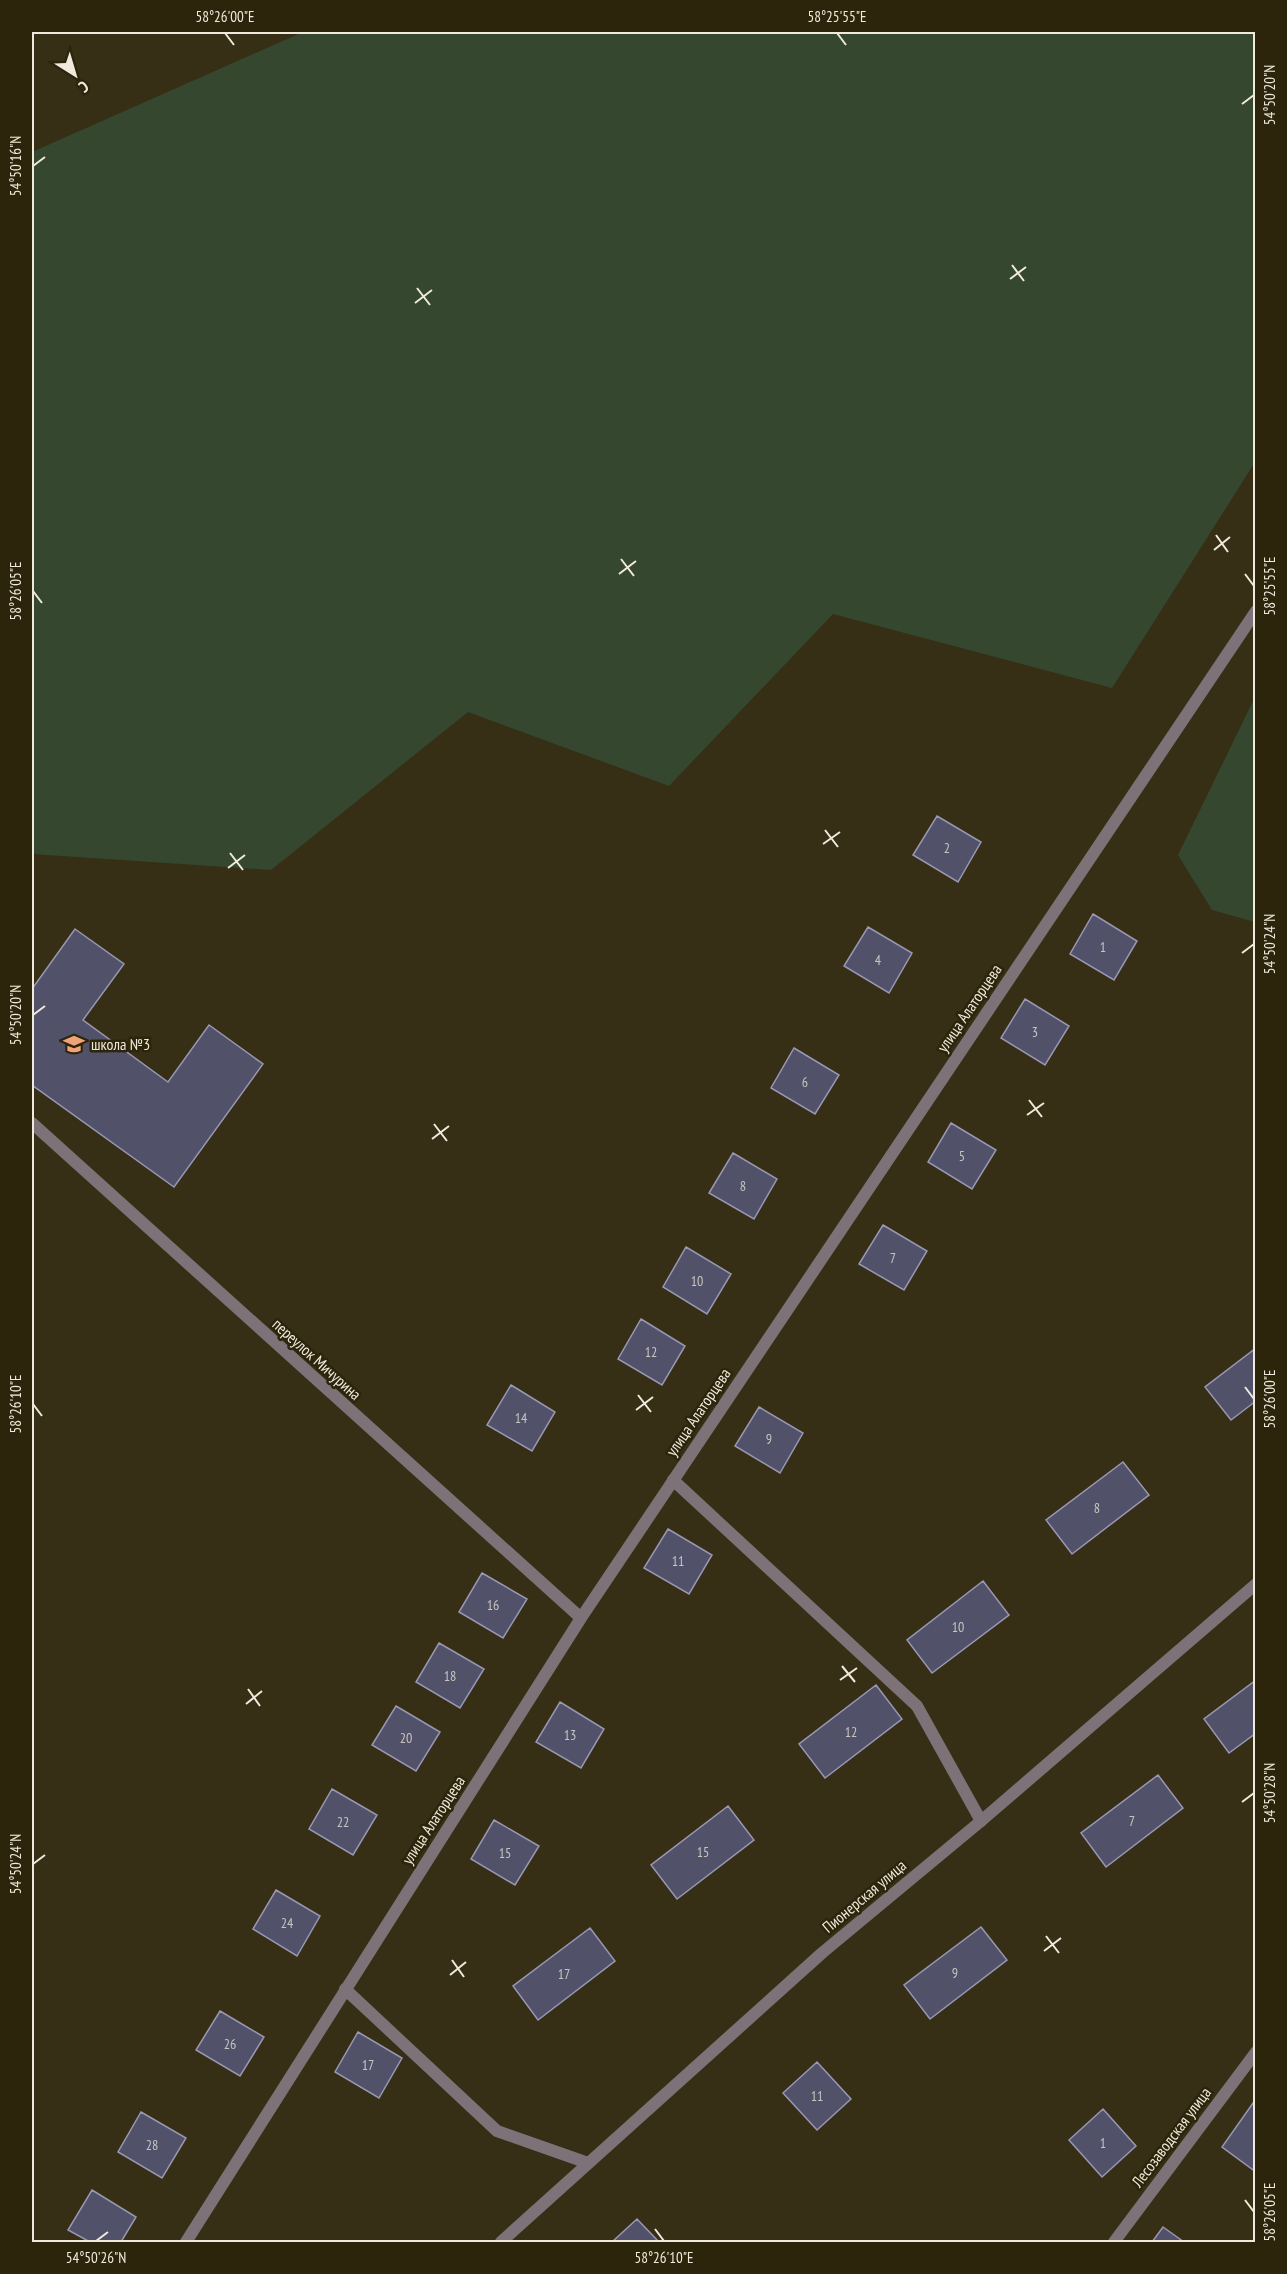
<svg xmlns="http://www.w3.org/2000/svg" width="1287" height="2274" font-family="'PT Sans Narrow',sans-serif">
	<style>
		.green { fill: #35482f }
		.building { fill: #52516a; stroke: #9998b4; stroke-width: 1.5 }
		.lines { fill: none; stroke-linecap: round; stroke-linejoin: round }
		.service { stroke: #7e7279; stroke-width: 12 }
		.minor { stroke: #7e7279; stroke-width: 12 }
		.ticks { fill: none; stroke: #efeadb; stroke-width: 2 }
		.labels { text-anchor: middle; dominant-baseline: central; stroke-width: 5; stroke-linejoin: round; paint-order: stroke }
		.number-label { font-size: 14px; fill: #c8c4bf }
		.street-label { font-size: 16px; fill: #efeadb; stroke: #2c240b }
		.poi-label { font-size: 16px; fill: #efeadb; stroke: #2c240b; text-anchor: start }
		.neatline { fill: none; stroke: #efeadb; stroke-width: 2 }
		.ticks-label { font-size: 15px; text-anchor: middle; fill: #efeadb }
	</style>
	<rect width="100%" height="100%" fill="#362e15"/>
	<path class="green" d="M303,32H1255V462L1112,688L833,614L669,786L468,712L271,870L32,854V152Z
		M1255,697V922L1212,910L1178,855Z"/>
	<path class="building" d="M937,816L981,842L958,882L913,855Z
		M1093,914L1137,941L1114,980L1070,954Z
		M868,927L912,953L889,993L844,966Z
		M75,929L124,964L83,1020L168,1082L209,1025L263,1064L174,1187L32,1085V989Z
		M1025,999L1069,1026L1045,1065L1001,1038Z
		M794,1048L839,1075L815,1114L771,1088Z
		M951,1123L996,1150L972,1189L928,1162Z
		M733,1153L777,1179L754,1219L709,1193Z
		M883,1225L927,1251L904,1290L859,1264Z
		M686,1247L731,1274L707,1314L663,1287Z
		M641,1319L685,1346L662,1385L618,1359Z
		M1256,1348V1401L1231,1420L1205,1387Z
		M511,1385L555,1412L532,1451L487,1425Z
		M759,1407L803,1433L780,1473L735,1446Z
		M1123,1462L1149,1495L1072,1554L1046,1520Z
		M668,1529L712,1555L689,1594L644,1568Z
		M482,1573L527,1599L503,1638L459,1612Z
		M983,1581L1009,1615L932,1673L907,1640Z
		M439,1643L484,1669L460,1708L416,1682Z
		M1256,1680V1733L1229,1753L1204,1719Z
		M876,1685L902,1719L825,1778L799,1744Z
		M560,1702L604,1729L581,1768L536,1742Z
		M396,1706L440,1732L416,1771L372,1745Z
		M1158,1775L1183,1808L1106,1867L1081,1833Z
		M332,1789L377,1815L353,1855L309,1829Z
		M728,1806L754,1840L677,1899L651,1865Z
		M494,1820L539,1846L515,1885L471,1859Z
		M276,1890L320,1916L297,1956L253,1929Z
		M981,1927L1007,1960L930,2019L904,1985Z
		M590,1928L615,1961L538,2020L513,1986Z
		M220,2011L264,2037L240,2076L196,2050Z
		M358,2032L402,2058L379,2098L335,2072Z
		M817,2062L851,2099L817,2130L783,2093Z
		M1253,2103L1256,2105V2172L1222,2147Z
		M1103,2109L1136,2146L1102,2177L1069,2140Z
		M141,2112L186,2138L162,2178L118,2152Z
		M92,2190L136,2217L121,2242H90L68,2230Z
		M637,2219L659,2242H612Z
		M1163,2227L1184,2242H1152Z"/>
	<g class="lines">
		<path class="service" d="M673,1480L917,1706L981,1821
			M345,1989L497,2131L588,2163"/>
		<path class="minor" d="M32,1123L581,1618
			M186,2242L581,1618L1256,611
			M501,2242L822,1953L981,1821L1256,1584
			M1114,2242L1256,2052"/>
	</g>
	<path class="ticks" d="M225,33L234,45M837,33L846,45M1242,104L1254,95M33,166L45,157M1012,265L1024,281M1010,279L1026,267M417,288L430,305M415,303L432,290M1216,535L1228,552M1214,550L1230,537M621,559L634,576M619,574L636,561M1245,574L1254,586M33,591L42,603M825,830L838,847M823,844L840,832M230,853L243,870M228,868L245,855M1242,953L1254,944M33,1015L45,1006M1029,1100L1042,1117M1027,1115L1044,1103M434,1124L447,1141M432,1139L449,1126M1245,1387L1254,1399M638,1395L651,1412M33,1404L42,1416M636,1410L653,1397M842,1666L855,1682M840,1680L857,1668M248,1689L260,1706M246,1704L262,1691M1242,1802L1254,1793M33,1864L45,1855M1046,1936L1059,1953M1044,1951L1061,1938M452,1960L464,1977M450,1975L466,1962M1245,2200L1254,2212M655,2229L664,2241M96,2241L108,2232"/>
	<defs>
		<symbol id="school-bare" viewBox="-9 -9 18 18"><path d="M0-5L7-2L0 1L-7-2ZM-4 1L0 2.5L4 1V4Q0 6-4 4Z" fill="#efa378" stroke="#2c240b" stroke-width="2.5" paint-order="stroke"/></symbol>
	</defs>
	<g fill-rule="evenodd">
		<use href="#school-bare" x="59" y="1029" width="30" height="30"/>
	</g>
	<g class="labels">
		<g class="number-label">
			<text x="947" y="848">2</text>
			<text x="1103" y="947">1</text>
			<text x="878" y="960">4</text>
			<text x="1035" y="1032">3</text>
			<text x="805" y="1082">6</text>
			<text x="962" y="1156">5</text>
			<text x="743" y="1186">8</text>
			<text x="893" y="1258">7</text>
			<text x="697" y="1281">10</text>
			<text x="651" y="1352">12</text>
			<text x="521" y="1418">14</text>
			<text x="769" y="1439">9</text>
			<text x="1097" y="1508">8</text>
			<text x="678" y="1561">11</text>
			<text x="493" y="1605">16</text>
			<text x="958" y="1627">10</text>
			<text x="450" y="1676">18</text>
			<text x="851" y="1732">12</text>
			<text x="570" y="1735">13</text>
			<text x="406" y="1738">20</text>
			<text x="1132" y="1821">7</text>
			<text x="343" y="1822">22</text>
			<text x="703" y="1852">15</text>
			<text x="505" y="1853">15</text>
			<text x="287" y="1923">24</text>
			<text x="955" y="1973">9</text>
			<text x="564" y="1974">17</text>
			<text x="230" y="2044">26</text>
			<text x="368" y="2065">17</text>
			<text x="817" y="2096">11</text>
			<text x="1103" y="2143">1</text>
			<text x="152" y="2145">28</text>
		</g>
		<g class="street-label">
			<text transform="translate(969 1008) rotate(-56)">улица Алаторцева</text>
			<text transform="translate(317 1359) rotate(42)">переулок Мичурина</text>
			<text transform="translate(698 1412) rotate(-56)">улица Алаторцева</text>
			<text transform="translate(433 1820) rotate(-57)">улица Алаторцева</text>
			<text transform="translate(864 1896) rotate(-40)">Пионерская улица</text>
			<text transform="translate(1171 2137) rotate(-53)">Лесозаводская улица</text>
		</g>
		<g class="poi-label">
			<text x="91" y="1044">школа №3</text>
		</g>
	</g>
	<rect width="1287" height="2274" fill="none" stroke="#2c240b" stroke-width="66"/>
	<g transform="translate(75 75) rotate(143)" stroke="#2c240b" stroke-width="4.5" paint-order="stroke">
	<path d="M0-4.5L10 22L0 15L-10 22Z" fill="#efeadb"/>
	<text y="-9" font-size="16" font-weight="bold" text-anchor="middle" fill="#efeadb">С</text>
	</g>
	<rect x="33" y="33" width="1221" height="2208" class="neatline"/>
	<g class="ticks-label">
		<text x="225" y="22">58°26'00"E</text>
		<text x="837" y="22">58°25'55"E</text>
		<text transform="translate(1270 95) rotate(-90)" y="5">54°50'20"N</text>
		<text transform="translate(16 166) rotate(-90)" y="5">54°50'16"N</text>
		<text transform="translate(1270 586) rotate(-90)" y="5">58°25'55"E</text>
		<text transform="translate(16 591) rotate(-90)" y="5">58°26'05"E</text>
		<text transform="translate(1270 944) rotate(-90)" y="5">54°50'24"N</text>
		<text transform="translate(16 1015) rotate(-90)" y="5">54°50'20"N</text>
		<text transform="translate(1270 1399) rotate(-90)" y="5">58°26'00"E</text>
		<text transform="translate(16 1404) rotate(-90)" y="5">58°26'10"E</text>
		<text transform="translate(1270 1793) rotate(-90)" y="5">54°50'28"N</text>
		<text transform="translate(16 1864) rotate(-90)" y="5">54°50'24"N</text>
		<text transform="translate(1270 2212) rotate(-90)" y="5">58°26'05"E</text>
		<text x="96" y="2263">54°50'26"N</text>
		<text x="664" y="2263">58°26'10"E</text>
	</g>
</svg>
